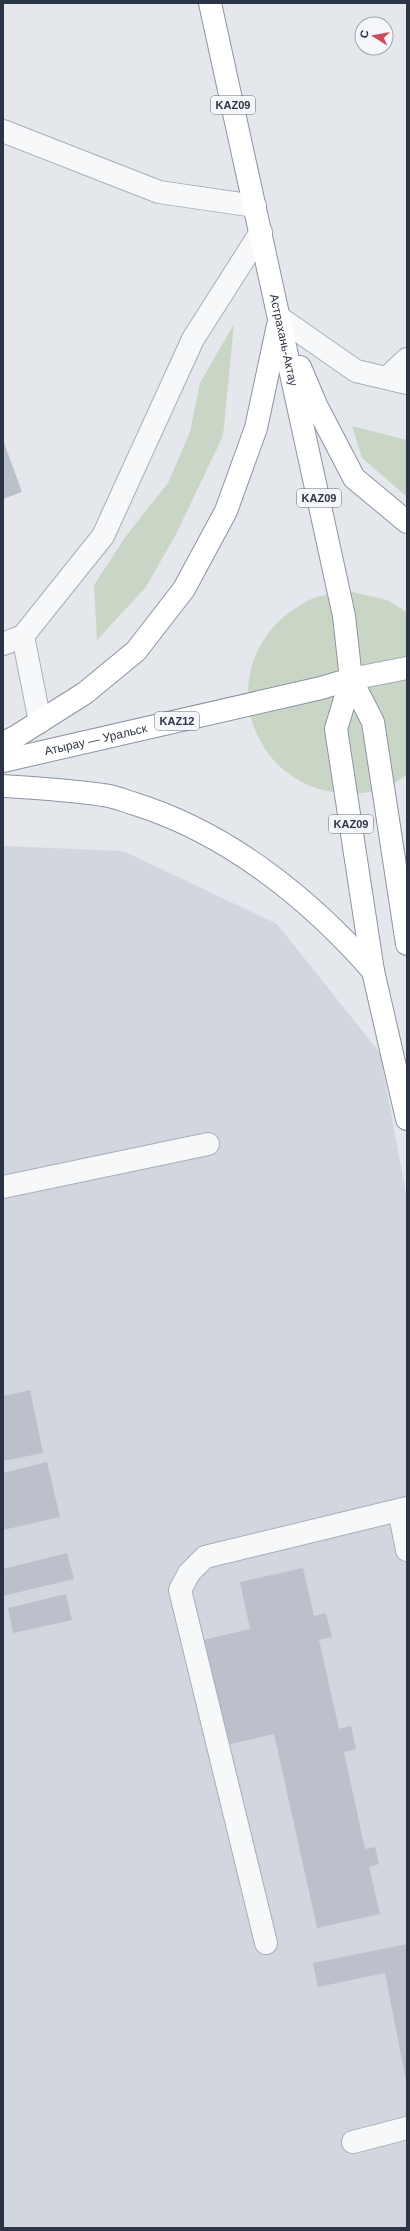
<svg xmlns="http://www.w3.org/2000/svg" width="410" height="2231" font-family="Arial,sans-serif">
	<style>
		.built { fill: #d2d6de }
		.green { fill: #c9d6c5 }
		.building { fill: #bbc0ca }
		.lines { fill: none; stroke-linecap: round; stroke-linejoin: round }
		.minor-casing { stroke: #a9aeb7; stroke-width: 24 }
		.major-casing { stroke: #a3abb8; stroke-width: 24 }
		.highway-casing { stroke: #8b94a3; stroke-width: 24 }
		.minor { stroke: #f7f8fa; stroke-width: 22 }
		.major { stroke: #fff; stroke-width: 22 }
		.highway { stroke: #fff; stroke-width: 22 }
		.labels { text-anchor: middle; dominant-baseline: central; stroke-width: 4; stroke-linejoin: round; paint-order: stroke }
		.shield { fill: #f4f6f9; stroke: #676e7b; stroke-width: 1 }
		.shield-label { font-size: 11px; font-weight: bold; fill: #2b3445 }
		.street-label { font-size: 12px; fill: #2b3445; stroke: #f4f6f9 }
	</style>
	<rect width="100%" height="100%" fill="#e4e7ec"/>
	<path class="built" d="M3,846L123,851L277,924L380,1053L407,1199V2228H3Z"/>
	<path class="green" d="M234,324L223,436L176,534L146,587L97,640L94,585L126,536L168,483L190,432L200,383Z
		M352,426L407,440V497L362,458Z
		M353,592L387,600L407,612V775C401,778 395,784 389,786C375,793 358,794 342,793C256,787 217,685 277,623C288,612 305,600 320,596C331,594 342,593 353,592Z"/>
	<path class="building" d="M3,440L22,492L3,499Z
		M30,1390L43,1453L3,1461V1396Z
		M47,1462L60,1517L3,1530V1473Z
		M67,1553L74,1579L3,1596V1569Z
		M303,1568L314,1616L326,1613L332,1637L319,1640L339,1729L351,1726L356,1749L344,1752L365,1849L375,1847L379,1864L369,1867L380,1914L317,1928L274,1734L226,1745L203,1640L250,1629L240,1582Z
		M66,1594L72,1620L13,1633L8,1608Z
		M407,1944V2080L406,2081L385,1973L318,1987L313,1963Z"/>
	<g class="lines">
		<defs>
			<path id="minor" d="M3,131L159,192L255,206
				M280,318L356,371L407,383
				M387,378L407,359
				M23,636L40,722
				M3,644L23,636L103,536L193,339L261,232
				M3,1187L208,1144
				M399,1510L407,1550
				M266,1943L180,1590L189,1573L205,1557L407,1508
				M353,2142L407,2128"/>
			<path id="major" d="M351,679L407,668"/>
			<g id="highway">
				<path id="s1" d="M210,3L344,616L351,679L373,722L407,944"/>
				<path d="M300,367L316,405L354,478L407,522"/>
				<path d="M351,679L336,729L373,971L407,1119"/>
				<path d="M3,743L17,736L85,693L136,651L184,589L226,511L256,428L278,325"/>
				<path id="s2" d="M3,761L321,688L351,679"/>
				<path d="M3,786C36,788 70,790 103,795C114,796 125,801 135,804C228,833 310,899 373,971"/>
			</g>
		</defs>
		<use href="#minor" class="minor-casing"/>
		<use href="#major" class="major-casing"/>
		<use href="#highway" class="highway-casing"/>
		<use href="#minor" class="minor"/>
		<use href="#major" class="major"/>
		<use href="#highway" class="highway"/>
	</g>
	<g class="labels">
		<g class="shield">
			<rect x="211" y="96" width="44" height="18" rx="3"/>
			<rect x="297" y="489" width="44" height="18" rx="3"/>
			<rect x="155" y="712" width="44" height="18" rx="3"/>
			<rect x="329" y="815" width="44" height="18" rx="3"/>
		</g>
		<g class="shield-label">
			<text x="233" y="105">KAZ09</text>
			<text x="319" y="498">KAZ09</text>
			<text x="177" y="721">KAZ12</text>
			<text x="351" y="824">KAZ09</text>
		</g>
		<g class="street-label">
			<text stroke="none"><textPath href="#s1" startOffset="345">Астрахань-Актау</textPath></text>
			<text stroke="none"><textPath href="#s2" startOffset="95">Атырау — Уральск</textPath></text>
		</g>
	</g>
	<rect width="410" height="2231" fill="none" stroke="#2b3445" stroke-width="8"/>
	<g transform="translate(374 36) rotate(281)"><circle r="19" fill="#f4f6f9" stroke="#a4a8b1"/>
	<path d="M0-3L7 15L0 10L-7 15Z" fill="#d1495b"/>
	<text y="-6" font-size="11" font-weight="bold" text-anchor="middle" fill="#2b3445">С</text>
	</g>
</svg>
